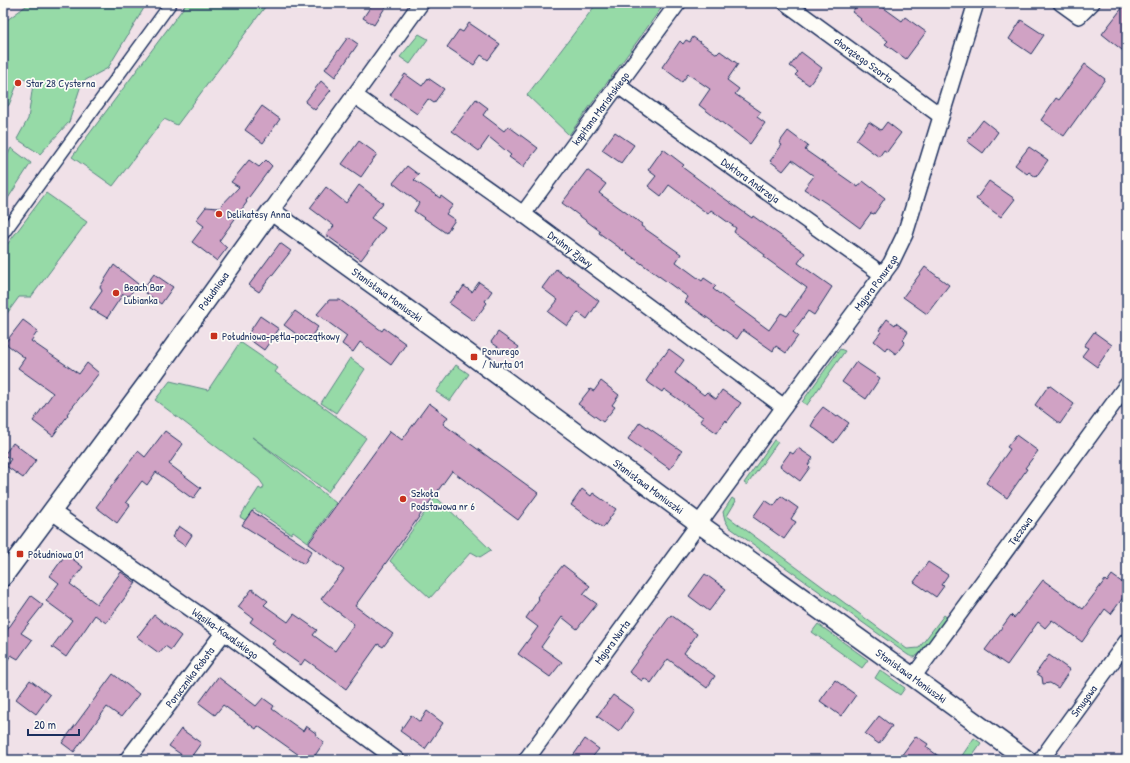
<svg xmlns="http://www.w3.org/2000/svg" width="1130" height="763" font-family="'Patrick Hand',sans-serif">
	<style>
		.green { fill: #96daa7; stroke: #588482 }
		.building { fill: #d0a2c4; stroke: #1b2f5e }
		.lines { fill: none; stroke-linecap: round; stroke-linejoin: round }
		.pedestrian-casing { stroke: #1b2f5e; stroke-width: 14 }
		.minor-casing { stroke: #1b2f5e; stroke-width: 18 }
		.tertiary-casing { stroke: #1b2f5e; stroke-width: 21 }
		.pedestrian { stroke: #fdfcf7; stroke-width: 11 }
		.minor { stroke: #fdfcf7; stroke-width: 15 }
		.tertiary { stroke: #fdfcf7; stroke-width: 18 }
		.poi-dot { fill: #c8321e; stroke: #fdfcf7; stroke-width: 1.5 }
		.labels { text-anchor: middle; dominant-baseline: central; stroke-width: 3.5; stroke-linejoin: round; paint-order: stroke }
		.street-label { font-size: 11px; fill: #1b2f5e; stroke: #fdfcf7 }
		.poi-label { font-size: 11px; fill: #1b2f5e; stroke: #fdfcf7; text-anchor: start }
	</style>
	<rect width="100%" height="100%" fill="#f0e1e8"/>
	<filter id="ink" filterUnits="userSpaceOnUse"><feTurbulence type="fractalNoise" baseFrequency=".025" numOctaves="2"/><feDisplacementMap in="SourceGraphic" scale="8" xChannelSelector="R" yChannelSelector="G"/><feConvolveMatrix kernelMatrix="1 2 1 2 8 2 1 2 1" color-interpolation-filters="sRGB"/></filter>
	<g filter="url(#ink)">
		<path class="green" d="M30,3H147L108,68L82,82L69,122L40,154L17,139L28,119L33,84L20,77L9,105L3,109V23Z
			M187,3H268L177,125L164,119L113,186L72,157Z
			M597,3H665L569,135L527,95Z
			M419,34L428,39L410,64L400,57Z
			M11,148L31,163L3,206V164Z
			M46,193L87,222L31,297H19L3,319V250Z
			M240,342L278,368L275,372L366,438L328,492L252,437L336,503L308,542L293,531L291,534L254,509L245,520L240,517L259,488L262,490L264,486L259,479L155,400L170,381L208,390Z
			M840,349L845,351L807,405L802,402Z
			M350,358L365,369L336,413L321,403Z
			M456,365L469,374L450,401L436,392Z
			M774,440L778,442L747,485L744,483Z
			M436,497L491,550L480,557L471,552L430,598L390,561Z
			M732,498L736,501L727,516L907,649L919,648L944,615L948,618C942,625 921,656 914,657C911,657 910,656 908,655L729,527L725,520L723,512Z
			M818,624L868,660L862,668L812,632Z
			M880,670L905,688L900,695L875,678Z
			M974,738L981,743L969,760H959Z"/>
		<path class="building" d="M373,3H388L374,25L363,18Z
			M859,3H877L902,21L905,17L926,32L906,59L885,44L888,41L860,20L861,19L852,12Z
			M1126,3H1127V54L1102,34Z
			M1021,20L1044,35L1031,54L1009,39Z
			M469,23L500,44L488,60L481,55L474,65L447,47L459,30L463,32Z
			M348,37L358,44L335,77L325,69Z
			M693,37L717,54L720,51L738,64L727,80L739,89L735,94L761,112L757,117L765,123L750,144L699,105L710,89L688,74L682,82L662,67L680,41L683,44L686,40L690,42Z
			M801,52L822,68L809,85L795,75L798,72L790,66Z
			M1085,64L1105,79L1064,136L1041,120L1056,98L1059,100Z
			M405,74L422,86L428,78L444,89L434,103L428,99L417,114L390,95Z
			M321,81L331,90L315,110L305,102Z
			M476,99L488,108L483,115L504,131L508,126L538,148L523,167L509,157L511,155L489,137L479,151L452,131Z
			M262,106L280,119L263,143L245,130Z
			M983,120L998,132L983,153L967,141Z
			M869,122L881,130L887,122L901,133L887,152L884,150L879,157L856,140Z
			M788,131L808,146L805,150L858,187L863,181L885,198L874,214L871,213L860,228L826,203L804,189L814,176L792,160L783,171L770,161L782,145L779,143Z
			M615,132L634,145L621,163L602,150Z
			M359,141L377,154L361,177L342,164Z
			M1029,147L1048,160L1036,177L1029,172L1027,174L1015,165Z
			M663,149L684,165L682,167L721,196L752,218L753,216L805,253L798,263L832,287L814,315L808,311L793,332L798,336L786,353L776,346L773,351L743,330L737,339L685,302L688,297L599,233L600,231L562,203L587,170L606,184L599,193L642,224L641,226L681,254L676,262L702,281L704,278L716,286L713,289L769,330L781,313L787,316L807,288L764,257L765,255L734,232L736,228L711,210L708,214L669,185L661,196L648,186L656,176L648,170Z
			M249,160L259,167L266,160L272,166L246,201L247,202L219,241L227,248L217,261L192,242L204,226L196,220L206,207L219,208L239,187L231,182Z
			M407,166L419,175L414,180L440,198L441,196L453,205L446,214L455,220L446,233L414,211L419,203L393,183Z
			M989,181L1015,199L1001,217L976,199Z
			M359,185L383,203L371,218L385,228L361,260L326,235L334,226L310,208L326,187L346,203Z
			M280,243L291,251L259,292L249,285Z
			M114,265L138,284L129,296L123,294L107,318L90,308L102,291L100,287Z
			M925,267L949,285L927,314L903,297Z
			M556,269L566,277L567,275L579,283L578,285L599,301L587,319L578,312L567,326L548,312L558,300L542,288Z
			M154,274L173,287L161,304L142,290Z
			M479,282L492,291L485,301L487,303L474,321L449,303L458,292L459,293L464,286L472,292Z
			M329,300H340L382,331L384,328L406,344L391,365L360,342L353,352L342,344L347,336L317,314Z
			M295,311L318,327L307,342L284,325Z
			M260,316L279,329L264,350L246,337Z
			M887,319L895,325L896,323L908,332L903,340L905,342L896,354L887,347L885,350L874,341L881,332L879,330Z
			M23,320L38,331L31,341L66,365L79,374L87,363L99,373L67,414L68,415L53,436L33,421L53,393L18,368L25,358L5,343Z
			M498,332L519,347L512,357L491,342Z
			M1094,332L1112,345L1097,367L1082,356L1088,348L1084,346Z
			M669,349L684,360L675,373L704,395L707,392L716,399L722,390L741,403L727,422L726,420L717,433L700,421L703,417L664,389L662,392L646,381L652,372L651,371L663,355L664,356Z
			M856,362L880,378L866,399L842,382Z
			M601,381L619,395L612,405L615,407L603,422L578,404L590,389L594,391Z
			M1049,385L1074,404L1060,424L1035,405Z
			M429,403L448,417L443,424L538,493L518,520L452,471L355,606L393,634L383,647L378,644L346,689L305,659L301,665L272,644L275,640L250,622L253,618L238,607L252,589L268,601L264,605L288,622L294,614L317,630L313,635L335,651L354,624L321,599L344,570L308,544L390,431L402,440Z
			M823,407L837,417L838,415L849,423L834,443L811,426L815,419L814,418Z
			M640,422L682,451L670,469L628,439Z
			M165,431L183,444L169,464L201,488L193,499L156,472L147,485L142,481L126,502L130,505L117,523L96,507L138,451L145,457Z
			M1016,435L1038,451L1025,468L1027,469L1007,498L986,483L1010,449L1007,447Z
			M13,443L36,460L23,478L6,466L11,459L4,455Z
			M798,448L813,458L808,465L810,467L800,481L780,466L790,452L793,454Z
			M582,489L591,496L593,493L616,509L603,528L571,505Z
			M781,496L798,508L791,519L796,522L784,539L753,517L765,500L774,506Z
			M252,511L312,551L304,564L242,525Z
			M179,526L192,535L185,546L172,537Z
			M66,554L83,567L70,584L97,604L121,572L136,583L106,623L95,615L66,657L52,647L72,620L46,601L59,583L50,576Z
			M928,562L948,575L941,585L944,586L936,597L914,582Z
			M563,565L590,586L583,594L597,604L577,629L562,617L541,647L562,662L550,677L518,654L538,627L526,618L539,599L537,597Z
			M705,574L726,589L709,611L689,596Z
			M1112,575L1127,586V592L1111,614L1105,609L1082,642L1052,620L1045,628L1038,622L1007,665L985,650L1011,615L1014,618L1043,580L1083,609L1105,580L1107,582Z
			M31,596L43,605L21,633L32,640L18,659L11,655L3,667V636Z
			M154,615L181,636L171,650L165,646L159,653L137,637Z
			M671,615L697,634L684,653L715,676L707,688L668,659L651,683L644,678L642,681L629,672Z
			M1049,655L1070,670L1058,688L1050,683L1043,684L1042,677L1036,673Z
			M113,674L139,694L121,717L107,707L74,752L62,743Z
			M218,677L256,706L263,698L274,706L272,709L303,731L306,726L317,734L316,736L324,742L312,760H306L258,726L256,729L223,705L215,715L199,703Z
			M30,680L50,695L36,714L16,699Z
			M835,680L856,695L841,716L820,701Z
			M613,695L634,710L619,732L597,716Z
			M427,711L443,723L425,749L400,731L411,715L420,722Z
			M879,716L892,726L879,744L865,734Z
			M181,729L201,743L189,760L169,746Z
			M916,736L928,744L926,747L944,760H898Z
			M585,739L599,749L590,760H570Z"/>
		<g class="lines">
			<defs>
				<path id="pedestrian" d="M3,234L171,3"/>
				<g id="minor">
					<path id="s1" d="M786,3L941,116"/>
					<path d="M1061,3L1079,16L1092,3"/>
					<path id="s2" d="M617,85L883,275"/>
					<path id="s3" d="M354,95L523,214L784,407"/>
					<path d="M271,211L421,3"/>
					<path id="s4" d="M523,214L678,3"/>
					<path id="s5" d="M51,511L224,632L397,760"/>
					<path id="s6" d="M913,677L1127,385"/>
					<path id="s7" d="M127,760L224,632"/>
					<path id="s8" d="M526,760L784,407L891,263L905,234L976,3"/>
					<path id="s9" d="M1041,760L1127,641"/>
				</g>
				<g id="tertiary">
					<path id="s10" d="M3,577L147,383L271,211L461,348L698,523L913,677L1027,760"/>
				</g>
			</defs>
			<use href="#pedestrian" class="pedestrian-casing"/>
			<use href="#minor" class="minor-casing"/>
			<use href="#tertiary" class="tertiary-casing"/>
			<use href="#pedestrian" class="pedestrian"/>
			<use href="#minor" class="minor"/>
			<use href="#tertiary" class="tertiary"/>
		</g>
	</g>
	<g class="poi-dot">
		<circle cx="18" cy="83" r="4"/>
		<circle cx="219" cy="214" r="4"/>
		<circle cx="116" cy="293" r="4"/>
		<rect x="210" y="332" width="8" height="8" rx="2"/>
		<rect x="470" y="353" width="8" height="8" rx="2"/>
		<circle cx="403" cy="499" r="4"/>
		<rect x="16" y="550" width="8" height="8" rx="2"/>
	</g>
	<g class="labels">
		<g class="street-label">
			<text stroke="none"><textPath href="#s1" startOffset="96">chorążego Szorta</textPath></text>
			<text stroke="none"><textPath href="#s4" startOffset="131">kapitana Mariańskiego</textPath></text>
			<text stroke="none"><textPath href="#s2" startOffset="164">Doktora Andrzeja</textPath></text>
			<text stroke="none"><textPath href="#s3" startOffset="266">Druhny Zjawy</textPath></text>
			<text stroke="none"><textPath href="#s8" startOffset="592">Majora Ponurego</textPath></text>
			<text stroke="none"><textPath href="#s10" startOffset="355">Południowa</textPath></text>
			<text stroke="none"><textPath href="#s10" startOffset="597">Stanisława Moniuszki</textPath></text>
			<text stroke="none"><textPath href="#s10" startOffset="921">Stanisława Moniuszki</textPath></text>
			<text stroke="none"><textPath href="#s6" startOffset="181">Tęczowa</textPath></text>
			<text stroke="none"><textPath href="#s5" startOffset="213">Wąsika-Kowalskiego</textPath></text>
			<text stroke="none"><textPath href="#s8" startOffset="146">Majora Nurta</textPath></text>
			<text stroke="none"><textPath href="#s10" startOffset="1245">Stanisława Moniuszki</textPath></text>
			<text stroke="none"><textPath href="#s7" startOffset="104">Porucznika Robota</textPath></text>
			<text stroke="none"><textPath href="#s9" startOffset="73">Smugowa</textPath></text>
		</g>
		<g class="poi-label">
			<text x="26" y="83">Star 28 Cysterna</text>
			<text x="227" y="214">Delikatesy Anna</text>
			<text x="124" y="287">Beach Bar<tspan x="124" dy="13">Lubianka</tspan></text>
			<text x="222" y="336">Południowa-pętla-początkowy</text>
			<text x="482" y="351">Ponurego<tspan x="482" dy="13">/ Nurta 01</tspan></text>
			<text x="411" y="493">Szkoła<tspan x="411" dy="13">Podstawowa nr 6</tspan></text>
			<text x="28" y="554">Południowa 01</text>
		</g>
	</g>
	<rect width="1130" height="763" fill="none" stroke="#fdfcf7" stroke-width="16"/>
	<rect x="8" y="8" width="1114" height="747" fill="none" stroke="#1b2f5e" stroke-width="1.5" filter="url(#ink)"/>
	<path d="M28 729v6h51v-6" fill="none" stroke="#1b2f5e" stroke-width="2"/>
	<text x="34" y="729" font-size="12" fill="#1b2f5e" stroke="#fdfcf7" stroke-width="3" paint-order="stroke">20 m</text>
</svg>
